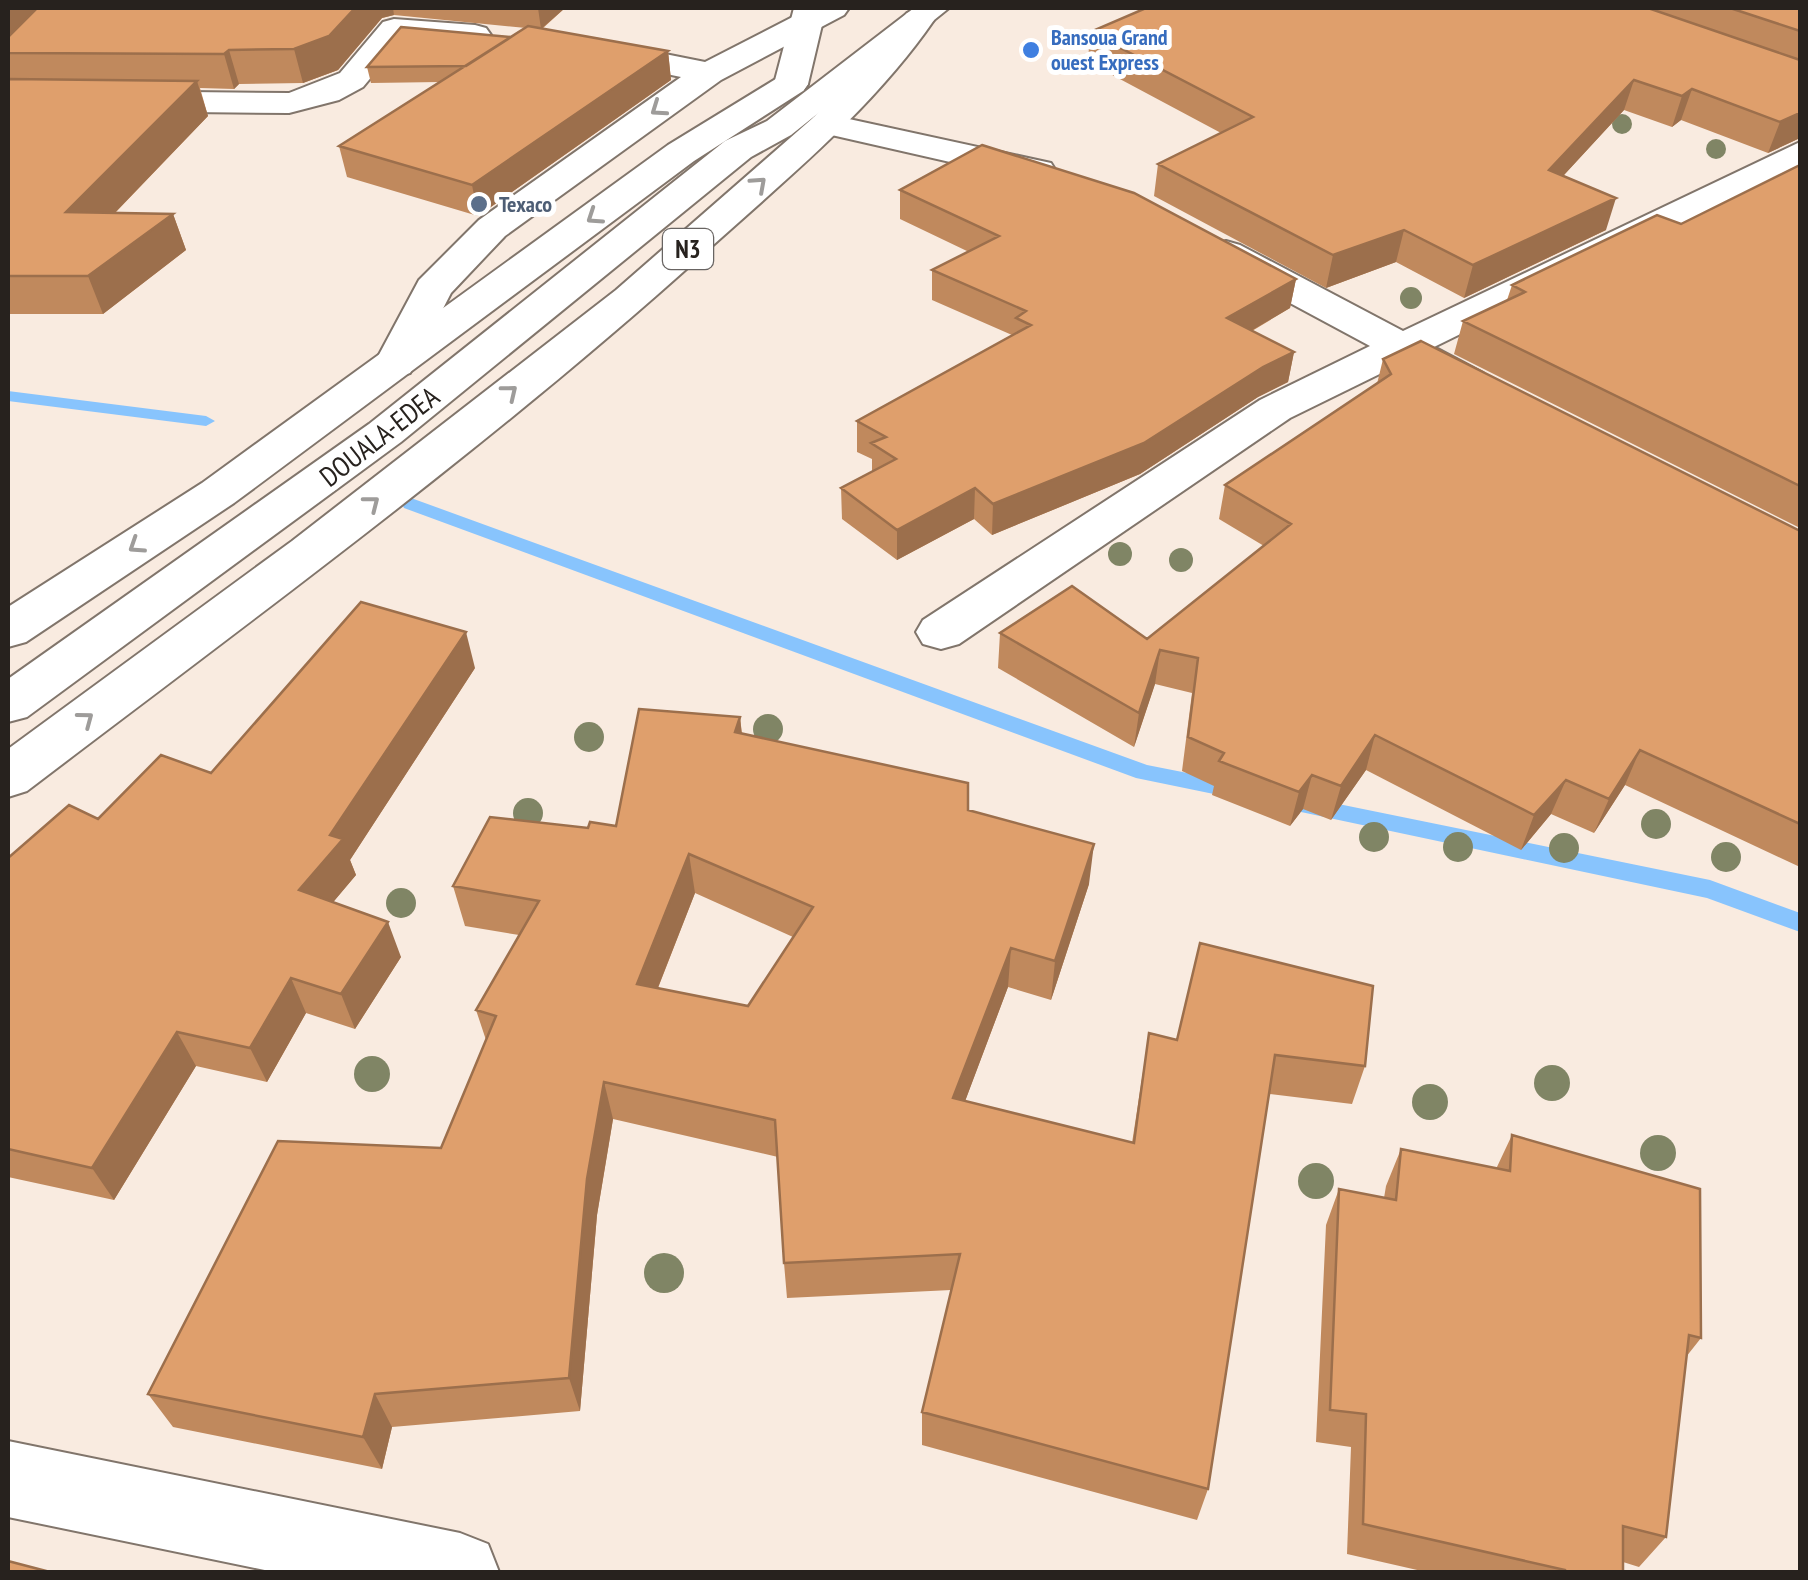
<svg xmlns="http://www.w3.org/2000/svg" width="1808" height="1580" font-family="'PT Sans Narrow',sans-serif">
	<style>
		.lines { fill: none; stroke-linecap: round; stroke-linejoin: round }
		.stream { fill: #88c4fd; fill-rule: evenodd }
		.minor-casing { stroke: #81756b; stroke-width: 4 }
		.major-casing { stroke: #81756b; stroke-width: 4 }
		.highway-casing { stroke: #81756b; stroke-width: 4 }
		.minor { fill: #fff; fill-rule: evenodd }
		.major { fill: #fff; fill-rule: evenodd }
		.highway { fill: #fff; fill-rule: evenodd }
		.tree { fill: #808565 }
		.wall { fill: #c0895d; fill-rule: evenodd }
		.shaded-wall { fill: #9c6f4c }
		.building { fill: #df9f6c; stroke: #9c6f4c; stroke-width: 2.5; fill-rule: evenodd }
		.oneway { stroke: #9e9c9a }
		.shop-dot { fill: #3f7fe0; stroke: #fff; stroke-width: 4 }
		.service-dot { fill: #5c6f8a; stroke: #fff; stroke-width: 4 }
		.labels { text-anchor: middle; dominant-baseline: central; stroke-width: 10; stroke-linejoin: round; paint-order: stroke }
		.far-shop-label { font-size: 22px; font-weight: bold; fill: #366cbe; stroke: #fff; text-anchor: start }
		.far-service-label { font-size: 22px; font-weight: bold; fill: #4e5e75; stroke: #fff; text-anchor: start }
		.shield { fill: #fff; stroke: #686462; stroke-width: 2.5 }
		.shield-label { font-size: 25px; font-weight: bold; fill: #27221e }
		.street-label { font-size: 28px; fill: #27221e; stroke: #fff }
	</style>
	<rect width="100%" height="100%" fill="#f9ebe0"/>
	<g class="lines">
		<path class="stream" d="M8,391L206,416L215,421L206,426L8,401Z
			M411,498L1147,765L1243,784L1254,792L1243,800L1136,778L404,508L402,504Z
			M1309,798L1710,880L1800,913V932L1707,898L1301,812L1298,806L1301,800Z"/>
		<defs>
			<path id="minor" d="M810,8H849L844,15L721,80L505,236L451,293L410,373L395,377L380,373L374,364L419,280L479,220L681,77L583,57L579,50L583,43L595,40L705,62Z
				M394,19L475,25L486,28L491,35L486,42L475,45L403,39L363,87L339,100L289,113L8,110V90L289,93L340,73L383,22Z
				M826,114L1051,163L1056,171L1051,179L1038,182L814,131L809,124L814,117Z
				M1800,142V167L1434,347L1483,373L1489,382L1483,391C1453,398 1427,377 1402,363L1290,418L959,644L941,649L923,644L916,632L923,620L1260,400L1370,346L1212,261L1207,253L1212,245L1226,241L1240,245L1403,331Z
				M8,1441L460,1533L488,1544L499,1572H274L8,1517Z"/>
			<path id="major" d="M918,10L929,13L934,20C874,107 790,176 712,246C497,441 258,615 27,791L8,797V749L292,541L616,290L814,117L907,13Z
				M791,74L803,77L808,84L803,91L694,161L234,503L26,642L8,647V607L202,483L668,145L779,77Z"/>
			<path id="highway" d="M794,8H826L808,84L803,91H779L774,84Z
				M914,8H949L791,135L751,157L401,442L27,717L8,722V679L369,424L725,141L767,121Z"/>
		</defs>
		<use href="#minor" class="minor-casing"/>
		<use href="#major" class="major-casing"/>
		<use href="#highway" class="highway-casing"/>
		<use href="#minor" class="minor"/>
		<use href="#major" class="major"/>
		<use href="#highway" class="highway"/>
	</g>
	<g class="tree">
		<circle cx="1622" cy="124" r="10"/>
		<circle cx="1716" cy="149" r="10"/>
		<circle cx="1411" cy="298" r="11"/>
		<circle cx="1120" cy="554" r="12"/>
		<circle cx="1181" cy="560" r="12"/>
		<circle cx="768" cy="729" r="15"/>
		<circle cx="589" cy="737" r="15"/>
		<circle cx="528" cy="813" r="15"/>
		<circle cx="1656" cy="824" r="15"/>
		<circle cx="1374" cy="837" r="15"/>
		<circle cx="1458" cy="847" r="15"/>
		<circle cx="1564" cy="848" r="15"/>
		<circle cx="1726" cy="857" r="15"/>
		<circle cx="401" cy="903" r="15"/>
		<circle cx="372" cy="1074" r="18"/>
		<circle cx="1552" cy="1083" r="18"/>
		<circle cx="1430" cy="1102" r="18"/>
		<circle cx="1658" cy="1153" r="18"/>
		<circle cx="1316" cy="1181" r="18"/>
		<circle cx="664" cy="1273" r="20"/>
	</g>
	<path class="wall" d="M8,8H565L542,29L668,51L671,80L478,216L347,177L339,146L440,82L371,83L367,67L511,37L526,28L394,15L382,18L338,70L303,83L239,84L234,89L200,88L208,116L115,213L173,214L186,250L103,314H8Z
		M1146,8H1800V138L1768,153L1681,120L1672,127L1624,110L1563,176L1606,230L1464,298L1396,262L1326,288L1154,196L1158,164L1221,133L1088,62L1090,32Z
		M1800,165V528L1454,354L1463,321L1507,300L1512,285L1681,224Z
		M900,190L1296,279L1290,308L1252,331L1294,352L1288,382L1258,397L1140,474L992,535L974,519L897,560L842,519L841,488L872,472V459L857,452V421L1012,335L932,300V270L969,252L900,219Z
		M1383,359L1800,531V867L1625,785L1594,833L1551,814L1521,850L1366,770L1331,820L1303,809L1290,826L1212,795L1214,786L1182,771L1192,693L1155,684L1134,747L998,668L1000,633L1147,639L1264,546L1219,519L1225,485L1377,384Z
		M475,668L350,860L356,875L333,902L401,957L355,1029L306,1013L267,1082L196,1066L114,1200L8,1177V858L98,819Z
		M740,717L742,734L968,810L1089,884L1051,1000L1008,987L965,1101L1132,1143L1149,1033L1177,1040L1365,1066L1352,1104L1269,1094L1208,1489L1197,1520L922,1445V1412L951,1290L787,1298L784,1263L778,1157L613,1119L597,1215L580,1411L392,1427L382,1469L173,1427L148,1394L441,1148L486,1040L476,1010L519,935L465,926L453,886L588,828L616,826ZM695,893L793,937L748,1006L658,988Z
		M1512,1135L1701,1338L1686,1357L1666,1537L1639,1567L1623,1562V1572H1426L1347,1554L1351,1447L1316,1442L1326,1225L1339,1189L1384,1198L1386,1186L1401,1149L1496,1169Z"/>
	<path class="shaded-wall" d="M8,8H38L8,38Z
		M355,8H393L394,15L382,18L338,70L303,83L294,49Z
		M538,8H565L541,29Z
		M229,50L239,84L234,89L224,54Z
		M668,51L671,80L478,216L472,185Z
		M1634,80L1624,110L1540,201L1549,170Z
		M197,81L208,116L80,249L66,212Z
		M1692,89L1681,120L1672,127L1682,96Z
		M1800,113V138L1768,153L1780,122Z
		M1616,198L1606,230L1464,298L1473,265Z
		M173,214L186,250L103,314L88,276Z
		M1404,230L1396,262L1326,288L1333,255Z
		M1296,279L1290,308L1222,348L1227,318Z
		M1294,352L1288,382L1258,397L1140,474L992,535L993,504Z
		M975,488L974,519L897,560V530Z
		M466,632L475,668L350,860L356,875L314,925L299,890L330,835Z
		M1160,650L1155,684L1134,747L1139,713Z
		M740,717L744,757L735,732Z
		M1375,735L1366,770L1331,820L1341,786Z
		M1640,750L1625,785L1594,833L1609,799Z
		M1312,775L1303,809L1290,826L1299,792Z
		M1566,780L1551,814L1521,850L1534,815Z
		M1094,844L1089,884L1051,1000L1055,961Z
		M689,854L695,893L644,1023L637,984Z
		M388,922L401,957L355,1029L341,994Z
		M1011,948L1008,987L952,1136L953,1098Z
		M291,978L306,1013L267,1082L250,1048Z
		M177,1032L196,1066L114,1200L92,1168Z
		M604,1082L613,1119L597,1215L580,1411L569,1378L587,1179Z
		M375,1394L392,1427L382,1469L363,1437Z"/>
	<path class="building" d="M37,8H355L329,36L294,49L229,50L224,54L8,53V37Z
		M1146,8H1648L1800,60V113L1780,122L1692,89L1682,96L1634,80L1549,170L1616,198L1473,265L1404,230L1333,255L1158,164L1253,117L1090,32Z
		M1730,8H1800V31Z
		M528,26L668,51L472,185L339,146Z
		M401,27L511,37L466,66L367,67Z
		M8,79L197,81L66,212L173,214L88,276H8Z
		M982,145L1134,193L1296,279L1227,318L1294,352L1263,367L1144,443L993,504L975,488L897,530L841,488L896,459L871,443L886,437L857,421L1031,325L1016,318L1026,311L932,270L999,236L900,190Z
		M1800,165V486L1463,321L1525,292L1512,285L1657,215L1681,224Z
		M1421,341L1800,531V824L1640,750L1609,799L1566,780L1534,815L1375,735L1341,786L1312,775L1299,792L1219,761L1224,753L1188,737L1198,658L1160,650L1139,713L1000,633L1072,586L1147,639L1291,524L1225,485L1391,374L1383,359Z
		M361,602L466,632L330,835L343,839L299,890L388,922L341,994L291,978L250,1048L177,1032L92,1168L8,1149V858L69,805L98,819L161,755L211,773Z
		M639,709L740,717L735,732L968,783V810L1094,844L1055,961L1011,948L953,1098L1134,1143L1149,1033L1177,1040L1200,943L1373,986L1365,1066L1275,1055L1208,1489L922,1412L960,1254L784,1263L775,1120L604,1082L587,1179L569,1378L375,1394L363,1437L148,1394L278,1141L441,1148L496,1016L476,1010L539,901L453,886L490,817L588,828L590,822L616,826ZM689,854L813,907L748,1006L637,984Z
		M1512,1135L1700,1189L1701,1338L1689,1335L1666,1537L1623,1526V1572H1565V1570L1363,1524L1366,1414L1330,1410L1339,1189L1396,1200L1401,1149L1510,1171Z
		M8,1561L50,1572H8Z"/>
	<defs><path id="oneway-chevron" d="M-2-3.5L2.5 0L-2 3.5" fill="none" stroke-width="1.6" stroke-linecap="round" stroke-linejoin="round" transform="scale(2.5)"/></defs>
	<g class="oneway">
		<use href="#oneway-chevron" transform="translate(658 109) rotate(145)"/>
		<use href="#oneway-chevron" transform="translate(759 184) rotate(-42)"/>
		<use href="#oneway-chevron" transform="translate(594 217) rotate(146)"/>
		<use href="#oneway-chevron" transform="translate(510 392) rotate(-39)"/>
		<use href="#oneway-chevron" transform="translate(372 503) rotate(-38)"/>
		<use href="#oneway-chevron" transform="translate(136 546) rotate(147)"/>
		<use href="#oneway-chevron" transform="translate(86 719) rotate(-37)"/>
	</g>
	<circle class="shop-dot" cx="1031" cy="50" r="10"/>
	<circle class="service-dot" cx="479" cy="204" r="10"/>
	<g class="labels">
		<g class="far-shop-label">
			<text x="1051" y="37">Bansoua Grand<tspan x="1051" dy="25">ouest Express</tspan></text>
		</g>
		<g class="far-service-label">
			<text x="499" y="204">Texaco</text>
		</g>
		<rect class="shield" x="663" y="229" width="50" height="40" rx="8"/>
		<g class="shield-label">
			<text x="688" y="249">N3</text>
		</g>
		<g class="street-label">
			<text transform="translate(379 436) rotate(-38)">DOUALA-EDEA</text>
		</g>
	</g>
	<rect width="1808" height="1580" fill="none" stroke="#27221e" stroke-width="20"/>
</svg>
